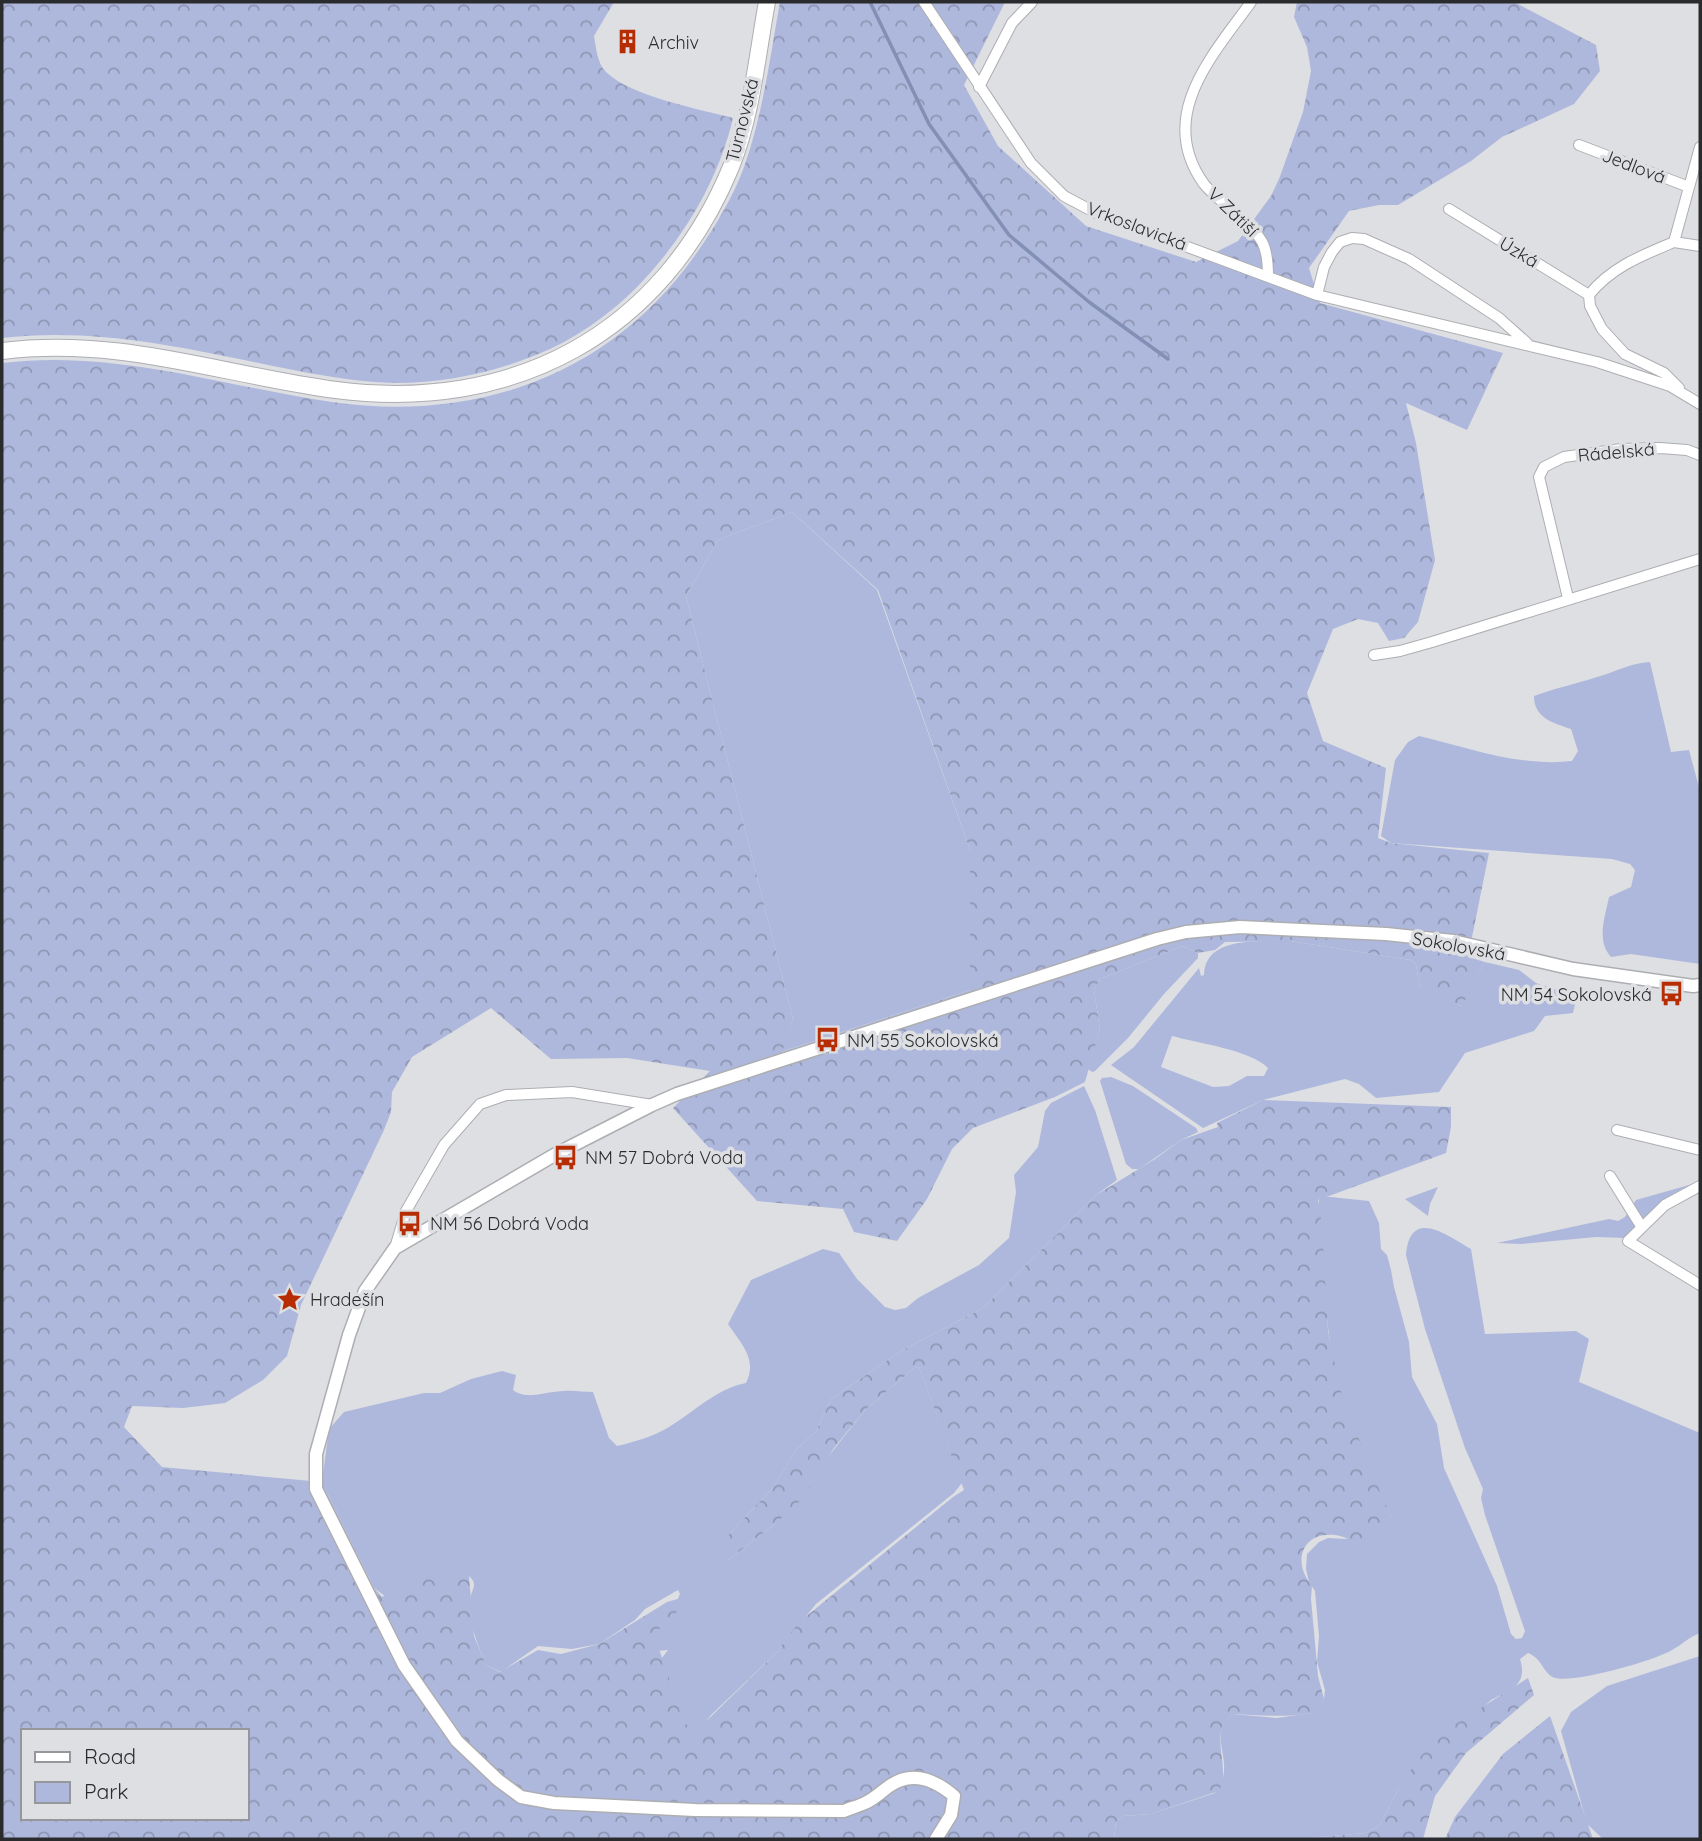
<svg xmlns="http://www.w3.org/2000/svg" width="1702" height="1841" font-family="Quicksand,sans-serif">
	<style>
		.green { fill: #aeb8dc; fill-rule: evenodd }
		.forest { fill: url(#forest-crowns); fill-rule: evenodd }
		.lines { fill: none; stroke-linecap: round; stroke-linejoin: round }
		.stream { stroke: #848fb5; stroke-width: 3.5 }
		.minor-casing { stroke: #adaeb2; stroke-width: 12 }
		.tertiary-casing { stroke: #adaeb2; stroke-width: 15 }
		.primary-casing { stroke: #adaeb2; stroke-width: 18 }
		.minor { stroke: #fff; stroke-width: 10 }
		.tertiary { stroke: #fff; stroke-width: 12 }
		.primary { stroke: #fff; stroke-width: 16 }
		.labels { text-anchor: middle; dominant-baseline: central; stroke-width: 7; stroke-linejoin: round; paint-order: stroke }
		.poi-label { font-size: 18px; fill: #2a2b2c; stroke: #dedfe3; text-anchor: start }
		.street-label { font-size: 18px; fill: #2a2b2c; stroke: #dedfe3 }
	</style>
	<defs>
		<pattern id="forest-crowns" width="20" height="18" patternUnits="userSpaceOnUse" patternTransform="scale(1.75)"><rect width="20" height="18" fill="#aeb8dc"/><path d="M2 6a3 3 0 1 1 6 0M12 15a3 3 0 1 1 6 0" fill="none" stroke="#8e96b3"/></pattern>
	</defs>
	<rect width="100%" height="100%" fill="#dedfe3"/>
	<path class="green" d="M792,512L877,590L970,850V990L781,1052L793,1019L686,596L718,540Z
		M1650,662L1671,752L1689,750L1700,791V964L1631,954L1611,957C1596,941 1605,917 1609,897L1631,887L1635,870L1630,864L1612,859L1391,843L1381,836L1395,760L1408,742L1419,736C1469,748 1520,767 1572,761L1578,751L1571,729C1553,723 1534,718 1534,696C1555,688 1576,684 1597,677C1615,672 1631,663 1650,662Z
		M1290,941L1411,960L1416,964L1420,988L1461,1006L1485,962L1519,970L1536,983L1563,992L1576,1000L1573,1013L1545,1016L1534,1031L1465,1053L1439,1092L1376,1098L1359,1084L1345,1079L1263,1100L1203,1128L1111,1065L1134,1047L1199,968L1201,976L1204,975C1205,935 1262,942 1290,941ZM1172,1036C1197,1043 1251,1050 1268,1068L1264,1076H1247L1229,1086L1213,1087L1161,1067Z
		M1182,946L1198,953V958L1164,994L1128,1038L1095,1071L1092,1072L1088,1069L1100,1029L1094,990L1100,979Z
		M1111,1077L1133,1086L1196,1128L1198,1132L1181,1140L1139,1169H1132L1126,1164L1100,1081L1102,1078Z
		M1084,1086L1095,1110L1117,1180L1096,1195L983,1308L901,1351L831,1399L817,1430L796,1450L773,1488L728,1535V1560L775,1524L865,1410L914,1368L919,1367L962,1483L954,1493L816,1604L777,1652L711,1715L695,1736L688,1734L661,1659L668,1650L657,1651L649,1636L676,1603L680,1594L678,1590L645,1609L635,1620L599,1644L572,1649L538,1646L501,1672L486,1665C479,1647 467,1621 470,1600C471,1589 479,1585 469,1576L385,1596L374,1588L322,1482L329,1429L344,1412L424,1393H440L471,1379L502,1371L516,1375L513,1390C527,1401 547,1391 564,1391C573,1390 583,1392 593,1392L609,1438L617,1446C635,1442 654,1436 669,1427C694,1412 717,1388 746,1383C758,1359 741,1344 728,1324L751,1280L823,1249L839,1253L857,1279L885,1307L895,1310L906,1308L918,1298L979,1265L1009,1238L1016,1192L1014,1175L1038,1147L1045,1111L1051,1103Z
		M1700,1180V1181L1661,1204L1627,1238L1596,1237L1521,1244L1497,1243L1609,1219L1618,1221L1625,1217L1636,1200L1696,1183Z
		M1438,1187L1430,1204L1428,1216L1405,1199Z
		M1321,1196L1369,1201L1379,1223L1381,1249L1387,1255L1391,1270L1394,1287L1409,1342L1412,1377L1437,1424L1444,1468L1497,1586L1511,1634L1516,1639L1522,1638L1525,1631L1485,1515L1481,1498L1483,1489L1465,1448L1425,1329L1406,1255C1410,1206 1448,1236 1471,1249L1485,1334L1576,1331L1589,1339L1579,1382L1700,1433V1633C1689,1637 1683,1644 1672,1650C1654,1661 1575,1683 1555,1678C1544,1675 1542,1658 1528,1653L1520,1659C1528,1685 1511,1690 1491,1700L1399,1788L1379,1826L1365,1833L1296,1839H1114L1116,1822L1123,1816L1151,1814L1215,1793C1217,1788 1221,1782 1223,1777C1229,1755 1209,1731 1232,1714L1277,1718L1312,1713L1324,1699L1325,1690L1317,1662L1319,1636L1315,1591L1309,1582L1306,1569L1307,1554L1319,1542L1328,1538L1346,1539L1391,1517C1373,1477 1350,1429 1339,1387C1327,1337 1322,1284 1322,1232C1322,1220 1314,1207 1321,1196Z
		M1700,1656V1839H1603L1587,1824L1561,1731L1571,1712L1607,1686Z"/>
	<path class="forest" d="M2,2H614L594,36C596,47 597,63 606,72C630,96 699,109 733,118C718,182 682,241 637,287C608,316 574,340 536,355C492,373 444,383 396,383C347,382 298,371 249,361C168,344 85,328 2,338Z
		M780,2H1005L964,85L998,146L1086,226L1196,262L1238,241L1271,196L1279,179L1303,112L1311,71L1307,47L1294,17L1297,2H1514L1596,45L1600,71L1574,104L1502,137L1471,161L1398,205H1379L1349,211L1309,268L1320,303L1503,353L1467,430L1406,403L1416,443L1435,560L1418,622L1404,638L1389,641L1378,623L1358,619L1333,629L1307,693L1323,741L1386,768L1378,838L1391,843L1489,853L1468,957L1485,962L1462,1006L1423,993L1420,988L1416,964L1411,960L1290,941L1225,942L1215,950L1198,953L1182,946L1100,979L1094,990L1100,1029L1085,1082L1055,1097L973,1128L952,1149L927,1199L897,1241L854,1232L843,1209L757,1201L673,1108L710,1071L627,1058L551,1059L491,1008L412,1057L392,1092L391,1112L384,1130L301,1305L287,1356L263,1380L225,1403L183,1408L132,1406L124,1427L162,1467L322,1482L374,1588L382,1597C407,1584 441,1567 469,1576L474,1636L486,1665L500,1672L538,1650L561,1654L599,1644L667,1602L681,1598L682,1607L654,1634L680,1711L692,1735L777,1652L799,1622L953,1497L964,1490L919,1367L914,1368L865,1410L834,1448L801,1500L775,1524L728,1560L713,1562L728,1535L773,1488L796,1450L817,1430L831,1399L901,1351L983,1308L1096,1195L1155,1159L1181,1140L1218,1127L1217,1123L1263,1100L1451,1107V1127L1446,1153L1318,1200L1322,1226L1328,1331L1340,1389L1370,1468L1391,1517C1383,1527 1374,1536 1361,1540C1351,1542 1344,1536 1335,1535C1301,1531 1292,1564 1312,1585L1311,1599L1318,1676L1324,1699L1313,1713C1284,1718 1260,1715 1232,1714C1207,1733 1232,1766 1219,1791L1151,1814L1123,1816L1116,1822L1114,1839H2V363C115,349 222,386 332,402C478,423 613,374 698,251C716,225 733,197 744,167C763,114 770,57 780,2ZM792,512L878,590L970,850V990L782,1052L793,1019L686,596L718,540ZM23,1731H247V1818H23Z
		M1528,1678L1534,1695L1466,1753L1435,1796L1423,1839H1296L1365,1833L1379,1826L1399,1788L1416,1762L1440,1734Z
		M1550,1716L1593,1839H1445L1455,1817L1503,1754Z"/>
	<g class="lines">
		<path class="stream" d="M870,2L929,124L1009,235L1089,302L1168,359"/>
		<defs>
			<path id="minor" d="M924,2L1031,163L1064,196L1096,213L1317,295L1597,362L1670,386L1700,404
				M1251,2C1213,55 1155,116 1204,184C1211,193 1222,201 1231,210C1258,235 1268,237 1268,276
				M979,87L1012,23L1032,2
				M1579,145L1689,187
				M1449,209L1589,295
				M1674,242C1643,255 1611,267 1589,295L1590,306L1602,329L1625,354L1664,373L1679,388
				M1674,242L1700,147
				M1674,242L1700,246
				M1317,295L1324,267L1332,252L1340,242L1352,238L1364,239L1409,259L1499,318L1527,343
				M1568,598L1539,477L1544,467L1564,457L1621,449L1660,448L1687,450L1700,455
				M1374,655L1400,651L1432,642L1700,559
				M1617,1130L1700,1150
				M1610,1176L1641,1226
				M1700,1186L1665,1205L1628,1241L1700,1285
				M395,1248L406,1211L444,1145L480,1104L506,1095L572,1092L652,1105"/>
			<path id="tertiary" d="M936,1839L951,1815L954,1796C934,1779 911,1770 888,1787C881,1792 874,1799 865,1803C859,1806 851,1808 844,1811L695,1810L554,1803L521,1797L498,1780L457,1741L404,1665L316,1489V1454L349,1335L365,1291L395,1248L556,1154L652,1105L677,1094L1157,939L1186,932L1240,927L1386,934L1453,941L1573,969L1693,986L1700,985"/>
			<path id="primary" d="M2,351C120,336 222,375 336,390C513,413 662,334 731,167C752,115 757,56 767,2"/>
		</defs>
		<use href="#minor" class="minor-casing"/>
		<use href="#tertiary" class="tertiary-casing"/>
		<use href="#primary" class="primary-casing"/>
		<use href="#minor" class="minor"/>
		<use href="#tertiary" class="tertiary"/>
		<use href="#primary" class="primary"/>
	</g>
	<defs>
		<symbol id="building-bare" viewBox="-9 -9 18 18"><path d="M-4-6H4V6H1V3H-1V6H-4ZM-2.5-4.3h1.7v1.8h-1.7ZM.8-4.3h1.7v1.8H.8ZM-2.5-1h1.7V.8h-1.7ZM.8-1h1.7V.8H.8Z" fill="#b72d03" stroke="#dedfe3" stroke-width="2.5" paint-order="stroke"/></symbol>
		<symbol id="bus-bare" viewBox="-9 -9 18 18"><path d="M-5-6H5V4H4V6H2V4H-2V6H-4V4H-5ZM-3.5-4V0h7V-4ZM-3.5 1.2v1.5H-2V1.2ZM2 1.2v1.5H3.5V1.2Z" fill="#b72d03" stroke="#dedfe3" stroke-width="2.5" paint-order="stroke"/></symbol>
		<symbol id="sight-bare" viewBox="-9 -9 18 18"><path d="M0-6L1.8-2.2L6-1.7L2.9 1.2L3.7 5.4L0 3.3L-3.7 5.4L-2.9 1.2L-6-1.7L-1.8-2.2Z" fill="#b72d03" stroke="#dedfe3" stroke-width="2.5" paint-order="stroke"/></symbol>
	</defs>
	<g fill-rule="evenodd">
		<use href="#building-bare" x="610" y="24" width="35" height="35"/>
		<use href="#bus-bare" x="1654" y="976" width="35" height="35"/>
		<use href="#bus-bare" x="810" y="1022" width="35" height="35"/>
		<use href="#bus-bare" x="548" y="1140" width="35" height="35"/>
		<use href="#bus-bare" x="392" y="1206" width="35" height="35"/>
		<use href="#sight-bare" x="272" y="1282" width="35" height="35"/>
	</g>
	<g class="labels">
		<g class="poi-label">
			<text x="648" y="42">Archiv</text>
			<text x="1652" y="994" text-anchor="end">NM 54 Sokolovská</text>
			<text x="847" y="1040">NM 55 Sokolovská</text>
			<text x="585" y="1157">NM 57 Dobrá Voda</text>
			<text x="430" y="1223">NM 56 Dobrá Voda</text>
			<text x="310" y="1299">Hradešín</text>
		</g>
		<g class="street-label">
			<text transform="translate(742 120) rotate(-76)">Turnovská</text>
			<text transform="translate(1634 166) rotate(21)">Jedlová</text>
			<text transform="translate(1233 212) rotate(44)">V Zátiší</text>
			<text transform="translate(1137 226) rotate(21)">Vrkoslavická</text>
			<text transform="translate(1519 252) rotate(31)">Úzká</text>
			<text transform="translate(1616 452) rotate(-5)">Rádelská</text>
			<text transform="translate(1459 946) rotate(10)">Sokolovská</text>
		</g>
	</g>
	<rect width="1702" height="1841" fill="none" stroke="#2a2b2c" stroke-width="7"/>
	<rect x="21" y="1729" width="228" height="91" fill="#dedfe3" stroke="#96979a" stroke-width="2"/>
	<rect x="35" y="1752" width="35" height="10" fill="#ffffff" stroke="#96979a" stroke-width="2"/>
	<text x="84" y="1764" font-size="21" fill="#2a2b2c">Road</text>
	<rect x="35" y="1782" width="35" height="21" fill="#aeb8dc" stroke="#96979a" stroke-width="2"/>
	<text x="84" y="1799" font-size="21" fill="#2a2b2c">Park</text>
</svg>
